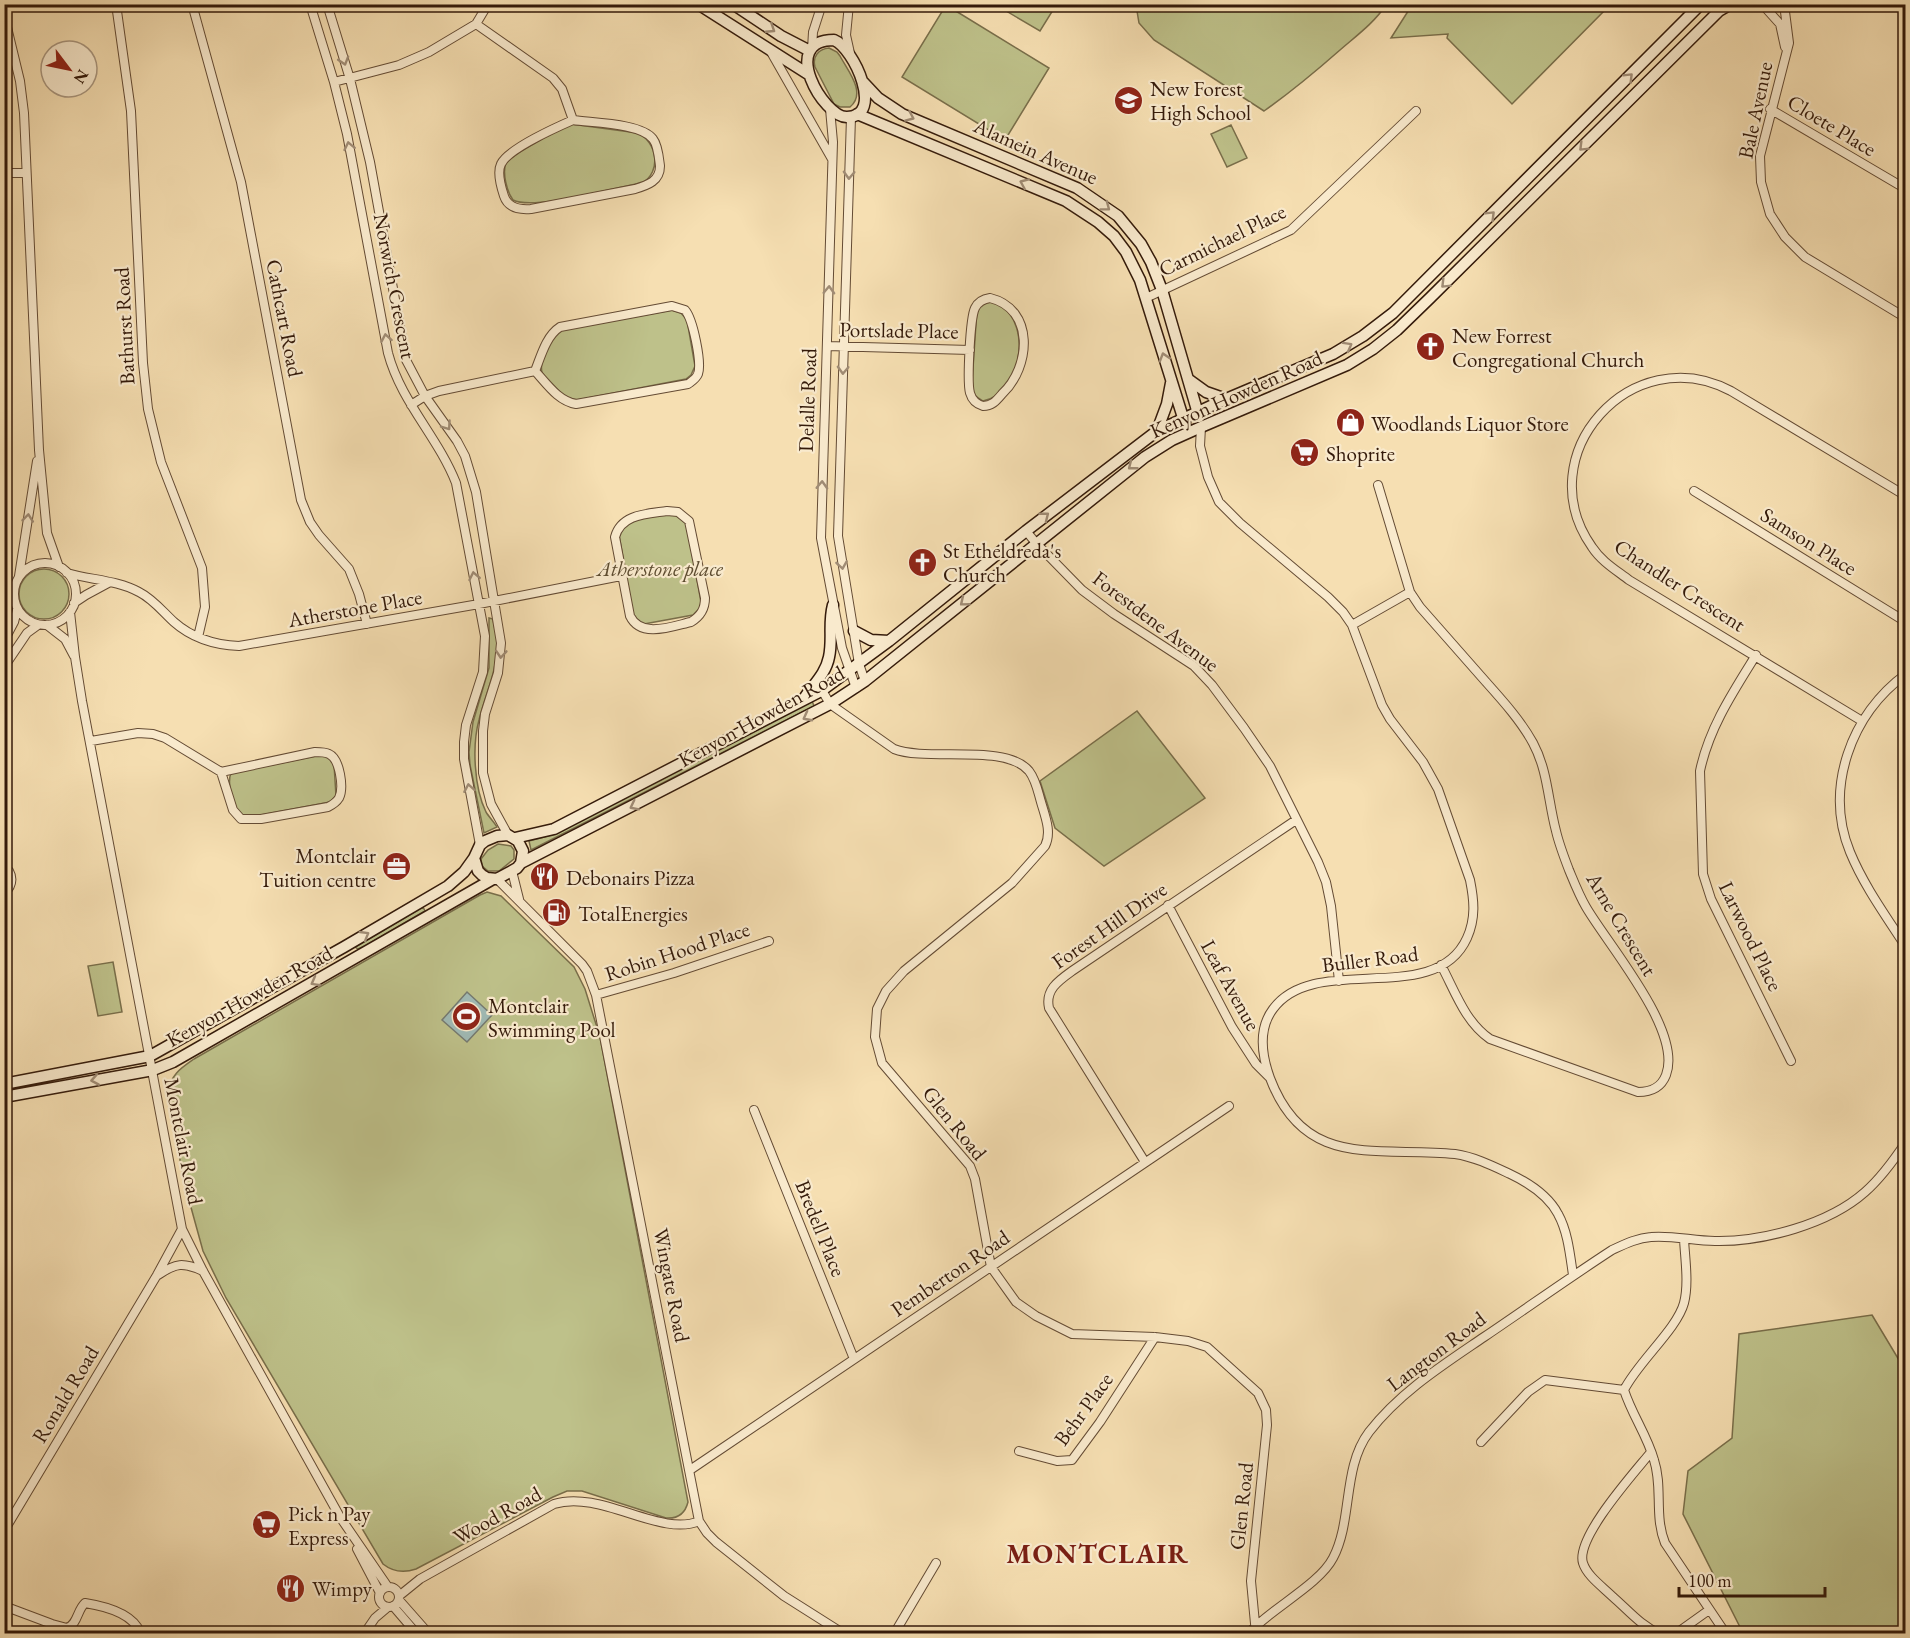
<svg xmlns="http://www.w3.org/2000/svg" width="1910" height="1638" font-family="'EB Garamond',serif">
	<style>
		.green { fill: #bec18a; stroke: #796e4a; stroke-width: 1.5 }
		.water { fill: #a0bab5; stroke: #757a71; stroke-width: 1.5 }
		.lines { fill: none; stroke-linecap: round; stroke-linejoin: round }
		.street-casing { stroke: #644b34; stroke-width: 10 }
		.secondary-casing { stroke: #341a0a; stroke-width: 13 }
		.street { stroke: #f9eacd; stroke-width: 8 }
		.secondary { stroke: #f9eacd; stroke-width: 10 }
		.oneway { stroke: #a08c75 }
		.labels { text-anchor: middle; dominant-baseline: central; stroke-width: 4.5; stroke-linejoin: round; paint-order: stroke }
		.poi-label { font-size: 21px; fill: #341a0a; stroke: #f9eacd; text-anchor: start }
		.street-label { font-size: 21px; fill: #341a0a; stroke: #f9eacd }
		.park-label { font-size: 21px; font-style: italic; fill: #5d4c30; stroke: #f9eacd }
		.district-label { font-size: 27px; font-weight: bold; letter-spacing: 1.5px; fill: #7a1f14; stroke: #f9eacd }
	</style>
	<rect width="100%" height="100%" fill="#f6dfb2"/>
	<filter id="stains"><feTurbulence type="fractalNoise" baseFrequency=".00333" numOctaves="4"/><feColorMatrix values="0 0 0 0 .2 0 0 0 0 .09 0 0 0 0 .02 0 0 0 .5 -.17"/></filter>
	<radialGradient id="worn" r=".72"><stop offset=".6" stop-color="#630" stop-opacity="0"/><stop offset="1" stop-color="#630" stop-opacity=".3"/></radialGradient>
	<path class="green" d="M946,5L1049,68L1005,140L902,77Z
		M996,5H1043L1053,10L1040,31Z
		M1136,5V4L1386,5C1374,23 1356,36 1340,50C1315,72 1291,92 1264,111L1154,40L1139,23Z
		M1412,5V4L1610,5L1512,104L1447,38L1448,34L1391,38Z
		M829,48L837,52L840,56C848,71 867,93 850,107H840L834,104L815,67C812,56 819,49 829,48Z
		M571,124L638,133C657,142 662,172 642,183C614,187 534,211 513,200C507,192 502,173 506,163C510,155 561,128 571,124Z
		M1231,125L1247,158L1227,167L1211,134Z
		M987,301C991,302 997,303 1000,305C1033,326 1021,394 983,401L974,395L972,383L977,309Z
		M672,310L681,313L687,320L695,366L691,375L686,379L577,400L565,397L542,373C539,360 550,337 562,330Z
		M672,513L685,522L688,529L701,602L700,608L693,615L644,624L636,621L633,615L619,535C626,516 655,517 672,513Z
		M19 594a25 25 0 1 1 50 0a25 25 0 1 1-50 0Z
		M489,618L493,619C494,627 497,635 497,642C498,670 485,694 479,720C472,745 474,788 486,812C489,817 494,822 497,827L484,833L470,765L469,752L473,722L489,668Z
		M812,701L814,706L531,850L529,841L555,834Z
		M1137,711L1205,798L1104,866L1055,828L1040,781Z
		M321,755L327,756L334,764L336,796L330,802L250,817C246,817 240,816 237,812C232,803 227,782 231,773Z
		M498,844L511,846L514,850V859L499,871H488L482,866L481,859L488,850Z
		M487,892L501,896L574,967L585,989L600,1037L688,1502C685,1514 678,1519 666,1518L582,1491H567L553,1497L416,1569C404,1573 393,1572 383,1564L226,1298L203,1251L184,1182L168,1093C170,1075 181,1068 194,1059L480,895Z
		M423,907L425,911L365,946L358,949L355,947Z
		M113,962L122,1012L98,1016L88,966Z
		M1872,1315L1905,1370V1633H1743L1683,1514L1688,1471L1732,1438L1739,1334Z"/>
	<path class="water" d="M467,992L492,1015L467,1042L442,1020Z"/>
	<g class="lines">
		<defs>
			<path id="street" d="M116,4L131,111L143,363L148,409L161,462L202,568L205,607L198,637
				M192,4L241,182L301,500L310,522L319,535L349,569L359,594L367,624
				M310,4L334,82L347,134L388,353C401,402 438,437 456,483L485,636L483,672L466,725L464,742V759L480,845
				M327,4L350,79L370,162L406,360L425,396L457,441L465,456L476,492L501,643L498,673L485,714L483,731V773L491,804L508,835
				M849,4L846,35L850,53
				M1762,4L1780,24L1785,47
				M1784,4L1789,43L1760,156L1761,182L1770,214L1785,237L1805,257L1906,318
				M4,15L20,81L24,113L39,450L47,533L59,567
				M476,24L553,78L562,89L573,120
				M812,49L813,32L822,4
				M771,52L832,159
				M334,82L399,65L429,52L476,24L488,4
				M830,109L833,142L821,538L842,648L856,688
				M1770,109L1906,189
				M851,117L838,536L859,664L865,681
				M573,120C592,123 641,123 653,139C658,145 659,158 660,166C660,181 648,185 635,189L531,209C519,210 508,208 504,196C501,187 497,172 501,164C508,149 557,127 573,120Z
				M4,173H26
				M990,298C1035,309 1031,367 1002,394C996,401 992,406 983,406C976,404 972,400 970,393C967,382 970,318 975,308C978,302 983,299 990,298Z
				M1146,298L1291,230L1416,111
				M672,306L685,310C693,319 702,363 698,374C696,379 692,381 688,384L576,404C558,401 547,384 535,371C541,356 546,336 560,327Z
				M827,346L970,350
				M411,405L425,396L439,391L535,371
				M1201,427L1200,446L1208,477L1219,502L1240,523L1328,597L1343,612L1352,625L1382,705L1390,719L1423,762L1438,789L1470,880C1474,900 1476,918 1467,938C1435,1009 1315,951 1273,1009C1258,1029 1262,1056 1270,1078C1305,1171 1378,1146 1455,1154C1475,1157 1493,1166 1510,1174C1529,1183 1548,1195 1558,1214C1568,1232 1570,1255 1573,1275
				M1378,485L1410,592L1420,607C1442,632 1464,657 1486,682C1503,701 1521,721 1533,743C1548,771 1548,801 1556,831C1559,844 1564,857 1569,870C1574,882 1579,895 1586,907C1608,945 1683,1031 1666,1075C1661,1088 1651,1092 1638,1092L1490,1039C1465,1022 1455,991 1441,965
				M1694,491L1906,622
				M667,511L678,512L689,521L705,598C705,609 701,616 691,622C673,626 641,639 630,616L615,537C621,514 647,514 667,511Z
				M1026,531L1036,543L1082,590L1114,614L1194,666L1212,685L1244,728L1270,766L1318,862L1326,882L1331,906L1339,981
				M14 594a31 31 0 1 1 62 0a31 31 0 1 1-62 0Z
				M67,573C91,580 117,580 139,592C153,599 163,612 174,622C192,638 215,645 239,646L479,604L621,576
				M19,576L37,461
				M74,603L86,595L110,582
				M70,612L75,657L82,701L182,1229L203,1271L340,1517L388,1587
				M47,625L65,639L74,656
				M1352,625L1410,592
				M4,641L14,622L17,610
				M1756,655C1733,692 1709,728 1700,771L1703,874L1711,899L1791,1061
				M4,667L27,633L38,625
				M1906,674C1851,714 1824,788 1850,852C1864,886 1886,916 1906,947
				M820,687L830,704L894,749C927,762 1006,743 1029,771C1036,780 1038,792 1041,802C1045,816 1052,832 1045,846L1012,883L904,971L886,991L877,1009L875,1037L882,1063L970,1166L975,1179L991,1267L1016,1302L1036,1316L1072,1334L1155,1337L1188,1341L1207,1347L1258,1393L1266,1410L1267,1425L1251,1581L1256,1634
				M1862,721L1629,580C1616,570 1601,561 1592,547C1527,455 1632,338 1731,391L1906,496
				M91,741L138,733L153,734L165,738L221,772L233,810L241,819H261L328,807C332,805 336,803 339,798C344,788 340,759 329,754C325,752 319,752 315,752L221,772
				M4,868L9,871C14,880 11,887 4,894
				M512,871L519,899
				M497,879L582,964L587,971L596,995L699,1521L707,1533L716,1542L784,1596L844,1634
				M1168,905L1232,1027L1256,1064L1269,1077
				M596,995L674,973L769,941
				M754,1110L854,1359
				M1145,1162L1049,1008C1045,990 1058,981 1072,971L1296,820
				M1684,1239C1685,1259 1689,1283 1684,1303C1677,1329 1638,1362 1624,1390C1632,1415 1647,1435 1654,1460C1663,1487 1654,1516 1665,1543L1726,1634
				M158,1275C176,1263 183,1262 203,1271
				M1481,1442L1528,1392L1545,1380L1624,1390
				M1019,1451L1057,1461L1072,1460L1100,1422L1155,1337
				M1651,1452C1635,1472 1575,1538 1583,1563C1587,1576 1603,1587 1613,1597C1628,1610 1641,1626 1660,1634
				M690,1470L1229,1106
				M4,1531L157,1275L182,1229
				M357,1549L380,1593
				M379 1597a10 10 0 1 1 20 0a10 10 0 1 1-20 0Z
				M399,1596L420,1579L554,1504C600,1489 661,1538 699,1521
				M399,1600L429,1634
				M4,1606L52,1624L67,1628C78,1624 77,1610 85,1603C104,1606 132,1613 140,1632
				M393,1606L417,1634
				M364,1634L375,1618L388,1607
				M894,1634L936,1563
				M1086,1634L1087,1631
				M1248,1634C1270,1609 1319,1585 1333,1558C1353,1520 1342,1468 1369,1432C1400,1392 1443,1365 1484,1337C1527,1308 1569,1278 1612,1250C1625,1244 1637,1238 1651,1237C1672,1235 1694,1241 1715,1241C1763,1242 1829,1224 1865,1192C1881,1178 1894,1160 1906,1142
				M1672,1634L1681,1630L1709,1610"/>
			<path id="secondary" d="M698,4L808,74
				M733,4L781,36L810,51
				M834,40C854,48 885,117 847,117C824,118 778,40 834,40Z
				M863,82L878,98L902,114L1077,188L1118,216L1141,244L1151,262L1162,290L1199,417
				M857,114L1066,201L1098,222L1114,236L1126,252L1140,280L1185,424
				M1188,379L1206,392L1226,399
				M1157,431L1167,404L1171,383
				M854,631L871,640L889,641
				M805,697C814,684 826,673 829,657C833,639 828,624 833,605
				M515,838L554,829L821,691L889,641L1026,531L1157,431L1226,399L1333,354L1363,336L1393,313L1701,4
				M521,863L830,704L865,681L1145,457L1172,440L1201,427L1347,365L1373,349L1397,330L1430,298L1719,11L1731,4
				M4,1084L150,1056L344,947L448,886L464,872L474,858L480,845L485,841L497,836L508,835L518,841L523,851L521,863L517,868L497,879L487,878L482,875L478,871L474,858
				M4,1097L153,1070L173,1062L493,879"/>
		</defs>
		<use href="#street" class="street-casing"/>
		<use href="#secondary" class="secondary-casing"/>
		<use href="#street" class="street"/>
		<use href="#secondary" class="secondary"/>
	</g>
	<defs><path id="oneway-chevron" d="M-2-3.5L2.5 0L-2 3.5" fill="none" stroke-width="1.6" stroke-linecap="round" stroke-linejoin="round" transform="scale(1.5)"/></defs>
	<g class="oneway">
		<use href="#oneway-chevron" transform="translate(771 29) rotate(33)"/>
		<use href="#oneway-chevron" transform="translate(344 61) rotate(73)"/>
		<use href="#oneway-chevron" transform="translate(1629 77) rotate(-45)"/>
		<use href="#oneway-chevron" transform="translate(910 117) rotate(24)"/>
		<use href="#oneway-chevron" transform="translate(349 146) rotate(-102)"/>
		<use href="#oneway-chevron" transform="translate(1583 147) rotate(135)"/>
		<use href="#oneway-chevron" transform="translate(849 175) rotate(92)"/>
		<use href="#oneway-chevron" transform="translate(1024 183) rotate(-157)"/>
		<use href="#oneway-chevron" transform="translate(1106 207) rotate(37)"/>
		<use href="#oneway-chevron" transform="translate(1491 215) rotate(-45)"/>
		<use href="#oneway-chevron" transform="translate(1445 284) rotate(135)"/>
		<use href="#oneway-chevron" transform="translate(829 290) rotate(-88)"/>
		<use href="#oneway-chevron" transform="translate(386 338) rotate(-100)"/>
		<use href="#oneway-chevron" transform="translate(1348 346) rotate(-29)"/>
		<use href="#oneway-chevron" transform="translate(1164 357) rotate(-107)"/>
		<use href="#oneway-chevron" transform="translate(843 370) rotate(92)"/>
		<use href="#oneway-chevron" transform="translate(447 426) rotate(55)"/>
		<use href="#oneway-chevron" transform="translate(1132 466) rotate(142)"/>
		<use href="#oneway-chevron" transform="translate(822 485) rotate(-88)"/>
		<use href="#oneway-chevron" transform="translate(1045 516) rotate(-38)"/>
		<use href="#oneway-chevron" transform="translate(28 518) rotate(-84)"/>
		<use href="#oneway-chevron" transform="translate(842 565) rotate(81)"/>
		<use href="#oneway-chevron" transform="translate(474 576) rotate(-101)"/>
		<use href="#oneway-chevron" transform="translate(964 602) rotate(141)"/>
		<use href="#oneway-chevron" transform="translate(501 654) rotate(94)"/>
		<use href="#oneway-chevron" transform="translate(807 717) rotate(152)"/>
		<use href="#oneway-chevron" transform="translate(469 788) rotate(-100)"/>
		<use href="#oneway-chevron" transform="translate(634 806) rotate(153)"/>
		<use href="#oneway-chevron" transform="translate(365 935) rotate(-30)"/>
		<use href="#oneway-chevron" transform="translate(315 982) rotate(151)"/>
		<use href="#oneway-chevron" transform="translate(95 1080) rotate(170)"/>
	</g>
	<defs>
		<symbol id="school-disc" viewBox="-11 -11 22 22"><circle r="9.5" fill="#8f2418" stroke="#f9eacd"/><path d="M0-5L7-2L0 1L-7-2ZM-4 1L0 2.5L4 1V4Q0 6-4 4Z" fill="#fff"/></symbol>
		<symbol id="church-disc" viewBox="-11 -11 22 22"><circle r="9.5" fill="#8f2418" stroke="#f9eacd"/><path d="M-1.2-6h2.4v3.5h3.3v2.4h-3.3V6h-2.4V-.1h-3.3v-2.4h3.3Z" fill="#fff"/></symbol>
		<symbol id="shop-disc" viewBox="-11 -11 22 22"><circle r="9.5" fill="#8f2418" stroke="#f9eacd"/><path d="M-5-2.5h2.3a2.7 3.5 0 0 1 5.4 0H5L5.5 6h-11ZM-1.5-2.5h3a1.5 2.3 0 0 0-3 0Z" fill="#fff"/></symbol>
		<symbol id="supermarket-disc" viewBox="-11 -11 22 22"><circle r="9.5" fill="#8f2418" stroke="#f9eacd"/><path d="M-6-5.5h2.5l.6 2H6L4.5 2H-2.5L-4.4-4H-6ZM-1.5 3.2a1.3 1.3 0 1 0 .1 0ZM3 3.2a1.3 1.3 0 1 0 .1 0Z" fill="#fff"/></symbol>
		<symbol id="office-disc" viewBox="-11 -11 22 22"><circle r="9.5" fill="#8f2418" stroke="#f9eacd"/><path d="M-6-3h4V-5.5h4V-3h4V5H-6ZM-1-4.5V-3h2v-1.5ZM-6 0V1H6V0Z" fill="#fff"/></symbol>
		<symbol id="restaurant-disc" viewBox="-11 -11 22 22"><circle r="9.5" fill="#8f2418" stroke="#f9eacd"/><path d="M-5-6h1v4h1v-4h1v4h1v-4h1v5L-1.5 .5V6h-2V.5L-5-1ZM5-6V6H3V1.5H1.5Q1.5-4 5-6Z" fill="#fff"/></symbol>
		<symbol id="fuel-disc" viewBox="-11 -11 22 22"><circle r="9.5" fill="#8f2418" stroke="#f9eacd"/><path d="M-5.5-6h7V0h2V4h1.3V-2.5L3-4.5l.8-.8L6-3V5H2.5V1h-1V6h-7ZM-4.2-4.7v3.2H.2V-4.7Z" fill="#fff"/></symbol>
		<symbol id="stadium-disc" viewBox="-11 -11 22 22"><circle r="9.5" fill="#8f2418" stroke="#f9eacd"/><path d="M0-5a6.5 5 0 1 0 0 10a6.5 5 0 1 0 0-10ZM-3.5-1.8h7v3.6h-7Z" fill="#fff"/></symbol>
	</defs>
	<g fill-rule="evenodd">
		<use href="#school-disc" x="1112" y="84" width="33" height="33"/>
		<use href="#church-disc" x="1414" y="330" width="33" height="33"/>
		<use href="#shop-disc" x="1334" y="406" width="33" height="33"/>
		<use href="#supermarket-disc" x="1288" y="436" width="33" height="33"/>
		<use href="#church-disc" x="906" y="546" width="33" height="33"/>
		<use href="#office-disc" x="380" y="850" width="33" height="33"/>
		<use href="#restaurant-disc" x="528" y="860" width="33" height="33"/>
		<use href="#fuel-disc" x="540" y="896" width="33" height="33"/>
		<use href="#stadium-disc" x="450" y="1000" width="33" height="33"/>
		<use href="#supermarket-disc" x="250" y="1508" width="33" height="33"/>
		<use href="#restaurant-disc" x="274" y="1572" width="33" height="33"/>
	</g>
	<g class="labels">
		<g class="poi-label">
			<text x="1150" y="88">New Forest<tspan x="1150" dy="24">High School</tspan></text>
			<text x="1452" y="335">New Forrest<tspan x="1452" dy="24">Congregational Church</tspan></text>
			<text x="1371" y="423">Woodlands Liquor Store</text>
			<text x="1326" y="453">Shoprite</text>
			<text x="943" y="550">St Etheldreda's<tspan x="943" dy="24">Church</tspan></text>
			<text x="376" y="855" text-anchor="end">Montclair<tspan x="376" dy="24">Tuition centre</tspan></text>
			<text x="566" y="877">Debonairs Pizza</text>
			<text x="578" y="913">TotalEnergies</text>
			<text x="488" y="1005">Montclair<tspan x="488" dy="24">Swimming Pool</tspan></text>
			<text x="288" y="1513">Pick n Pay<tspan x="288" dy="24">Express</tspan></text>
			<text x="312" y="1588">Wimpy</text>
		</g>
		<g class="street-label">
			<text transform="translate(1755 110) rotate(-78)">Bale Avenue</text>
			<text transform="translate(1832 125) rotate(31)">Cloete Place</text>
			<text transform="translate(1036 151) rotate(24)">Alamein Avenue</text>
			<text transform="translate(1222 240) rotate(-26)">Carmichael Place</text>
			<text transform="translate(395 286) rotate(79)">Norwich Crescent</text>
			<text transform="translate(285 318) rotate(79)">Cathcart Road</text>
			<text transform="translate(124 326) rotate(-93)">Bathurst Road</text>
			<text transform="translate(899 330) rotate(1)">Portslade Place</text>
			<text transform="translate(1236 394) rotate(-24)">Kenyon Howden Road</text>
			<text transform="translate(807 400) rotate(-88)">Delalle Road</text>
			<text transform="translate(1809 541) rotate(32)">Samson Place</text>
			<text transform="translate(1680 585) rotate(33)">Chandler Crescent</text>
			<text transform="translate(355 608) rotate(-10)">Atherstone Place</text>
			<text transform="translate(1156 621) rotate(37)">Forestdene Avenue</text>
			<text transform="translate(761 716) rotate(-29)">Kenyon Howden Road</text>
			<text transform="translate(1622 924) rotate(59)">Arne Crescent</text>
			<text transform="translate(1109 925) rotate(-35)">Forest Hill Drive</text>
			<text transform="translate(1751 936) rotate(64)">Larwood Place</text>
			<text transform="translate(677 951) rotate(-18)">Robin Hood Place</text>
			<text transform="translate(1370 959) rotate(-7)">Buller Road</text>
			<text transform="translate(1231 985) rotate(61)">Leaf Avenue</text>
			<text transform="translate(249 996) rotate(-29)">Kenyon Howden Road</text>
			<text transform="translate(955 1123) rotate(51)">Glen Road</text>
			<text transform="translate(184 1141) rotate(79)">Montclair Road</text>
			<text transform="translate(821 1228) rotate(68)">Bredell Place</text>
			<text transform="translate(950 1273) rotate(-34)">Pemberton Road</text>
			<text transform="translate(672 1285) rotate(79)">Wingate Road</text>
			<text transform="translate(1436 1351) rotate(-37)">Langton Road</text>
			<text transform="translate(65 1394) rotate(-59)">Ronald Road</text>
			<text transform="translate(1083 1409) rotate(-54)">Behr Place</text>
			<text transform="translate(1241 1506) rotate(-84)">Glen Road</text>
			<text transform="translate(497 1515) rotate(-29)">Wood Road</text>
		</g>
		<g class="park-label">
			<text x="660" y="568">Atherstone place</text>
		</g>
		<g class="district-label">
			<text x="1098" y="1553">MONTCLAIR</text>
		</g>
	</g>
	<rect width="1910" height="1638" fill="none" stroke="#f6dfb2" stroke-width="24"/>
	<rect x="6" y="6" width="1898" height="1626" fill="none" stroke="#341a0a" stroke-width="3"/>
	<rect x="12" y="12" width="1886" height="1614" fill="none" stroke="#341a0a" stroke-width="1.5"/>
	<g transform="translate(69 69) rotate(122)"><circle r="28" fill="#f9eacd" stroke="#aa977f" stroke-width="1.5"/>
	<path d="M0-4.5L10 22L0 15L-10 22Z" fill="#8f2418"/>
	<text y="-9" font-size="16" font-weight="bold" text-anchor="middle" fill="#341a0a">N</text>
	</g>
	<path d="M1679 1587v9h146v-9" fill="none" stroke="#341a0a" stroke-width="3"/>
	<text x="1688" y="1587" font-size="18" fill="#341a0a" stroke="#f9eacd" stroke-width="4.5" paint-order="stroke">100 m</text>
	<rect width="100%" height="100%" filter="url(#stains)"/>
	<rect width="100%" height="100%" fill="url(#worn)"/>
</svg>
